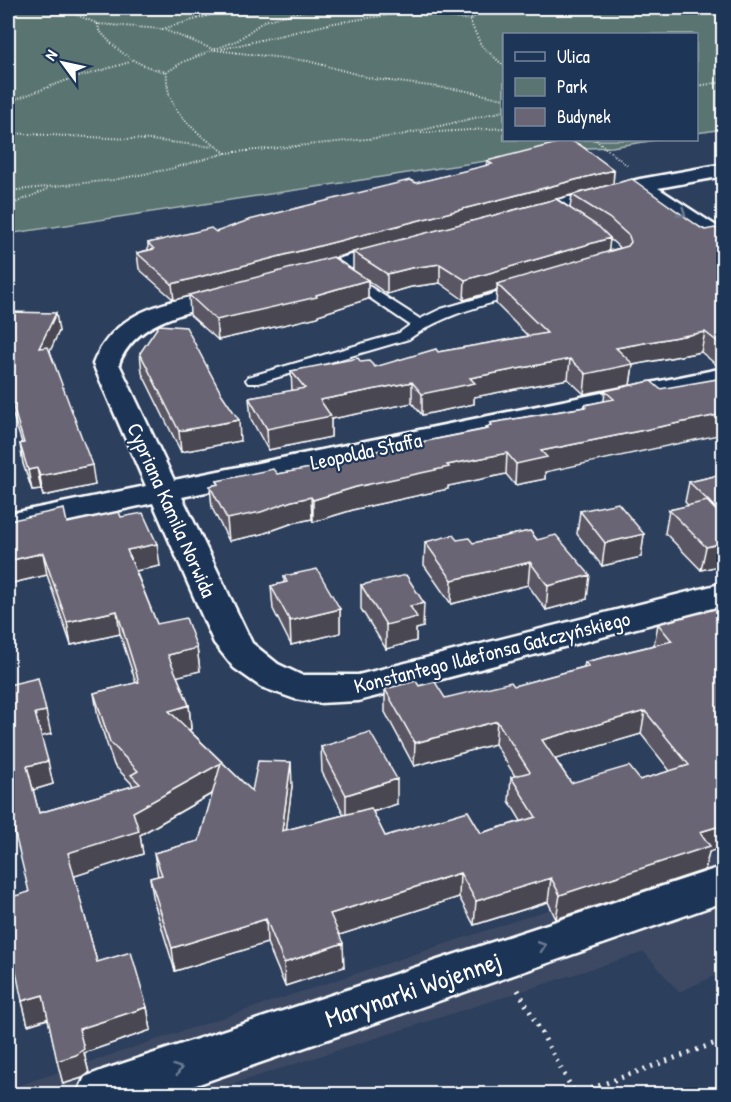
<svg xmlns="http://www.w3.org/2000/svg" width="731" height="1102" font-family="'Patrick Hand',sans-serif">
	<style>
		.built { fill: #3e4a64 }
		.green { fill: #5a7471; stroke: #acbab8; stroke-width: 1.5 }
		.lines { fill: none; stroke-linecap: round; stroke-linejoin: round }
		.lane-casing { stroke: #fff; stroke-width: 4 }
		.street-casing { stroke: #fff; stroke-width: 5 }
		.path-far1 { stroke: #fff; stroke-width: 2; stroke-dasharray: 1 2; stroke-linecap: butt }
		.path { stroke: #fff; stroke-width: 5; stroke-dasharray: 2 6; stroke-linecap: butt }
		.lane { fill: #1d3557; fill-rule: evenodd }
		.street { fill: #1d3557; fill-rule: evenodd }
		.wall { fill: #5a5764; stroke: #fff; stroke-width: 1.5; fill-rule: evenodd }
		.shaded-wall { fill: #4a4751; stroke: #fff; stroke-width: 1.5 }
		.building { fill: #696574; stroke: #fff; stroke-width: 1.5; fill-rule: evenodd }
		.oneway { stroke: #6c7c92 }
		.labels { text-anchor: middle; dominant-baseline: central; stroke-width: 4.5; stroke-linejoin: round; paint-order: stroke }
		.street-label { font-size: 21px; fill: #fff; stroke: #1d3557 }
		.near-street-label { font-size: 26px; fill: #fff; stroke: #1d3557 }
	</style>
	<rect width="100%" height="100%" fill="#2c3f5d"/>
	<filter id="ink" filterUnits="userSpaceOnUse"><feTurbulence type="fractalNoise" baseFrequency=".0167" numOctaves="2"/><feDisplacementMap in="SourceGraphic" scale="12" xChannelSelector="R" yChannelSelector="G"/><feConvolveMatrix kernelMatrix="1 2 1 2 8 2 1 2 1" color-interpolation-filters="sRGB"/></filter>
	<g filter="url(#ink)">
		<path class="built" d="M723,852L724,917L722,918L723,972L679,992L644,952L201,1094H8V1089Z"/>
		<path class="green" d="M8,8H723V129L697,133L696,34H504V140H656L612,147L564,149L8,234Z"/>
		<g class="lines">
			<defs>
				<path id="lane" d="M347,272L420,319L441,309L514,288L519,287L526,291L524,294C484,305 443,314 409,339L258,383H248L246,380L248,377L399,333L410,325L342,279L341,276L342,273Z"/>
				<path id="street" d="M724,164V176L658,188L724,231V249L716,247L637,192L521,223L513,221L510,216L513,211L640,179Z
					M396,243L404,245L407,250L404,255L301,283L293,281L289,276L293,271Z
					M233,287L242,289L245,294L242,299C197,311 137,316 119,364L174,480L724,368V384L182,497L252,643L278,664L301,675H358L724,583V605L358,701L319,703L295,699L261,687L234,668L214,643L153,503L8,534V514L146,486L93,364C117,304 177,301 233,287Z
					M724,866V902L170,1094H77L85,1077L103,1070Z"/>
			</defs>
			<use href="#lane" class="lane-casing"/>
			<use href="#street" class="street-casing"/>
			<path class="path-far1" d="M61,8L98,24L162,29L235,8
				M483,8L470,21L481,45L504,66
				M413,13L471,20
				M98,24L99,30C119,53 136,66 167,72
				M162,29L215,50L308,61L374,79L462,90L504,99
				M222,49L334,23L437,8
				M696,86L724,82
				M8,102L65,81L130,62
				M8,133L151,140L214,147
				M421,133L504,128
				M596,140L628,166
				M226,153C197,134 164,110 167,72L183,62L238,40L264,21L313,8
				M8,191L113,180L170,169L226,153L397,136L504,111
				M8,206L48,189"/>
			<path class="path" d="M518,990L575,1094
				M576,1094L724,1040"/>
			<use href="#lane" class="lane"/>
			<use href="#street" class="street"/>
		</g>
		<path class="wall" d="M487,161L614,170L613,184L705,230L723,232V366L719,367L701,352L633,365L630,385L584,394L568,379L474,397V404L422,415L412,403L331,419V437L268,450L251,419L249,398L292,391L291,371L361,362L375,367L438,352L528,336L496,304L497,290L464,300L440,283L411,287L387,294L368,281V299L318,315V317L218,340L190,315L189,296L174,300L139,269L137,253L148,250V243L216,232L486,166ZM572,195L570,208L557,199ZM610,239L611,240L620,248L608,251ZM353,253V270L334,258Z
			M8,312L59,331L50,351L95,485L43,496L41,489L32,490L23,464L20,444L22,443L9,403H8Z
			M140,353L240,441L181,452L142,373Z
			M660,389L545,472V479L515,485L506,474L448,486V489L356,509L313,522L312,519L293,523L262,534L229,541L212,508L210,486L218,484L217,481L277,474L336,464V459L486,429V427L490,426V423L584,407L585,405L604,401L605,391Z
			M723,474V565L701,570L665,533L669,510L689,506L685,502L689,482Z
			M580,511L644,534L641,557L602,566L577,534Z
			M121,517L160,566L136,571L157,624L197,648L200,671L177,676L189,705L191,729H188L252,791L292,786L286,830L344,815L322,772L321,747L397,804L373,812L385,836L481,833L521,821L509,801L511,777L515,776L495,744L414,766L385,712V689L419,686L445,698L514,686L584,667L585,662L654,645L658,624L723,607L709,852L705,870L556,919L548,902L474,925L459,897L339,935L344,967L285,986L267,943L175,971L154,902L150,878L158,876L154,853L199,841L213,793L140,835L143,854L74,876L97,962L147,1007L151,1030L84,1053L89,1073L82,1078L63,1084L48,1019L28,1025L22,1001L29,892L8,685L51,734L41,736L53,784L33,790L39,813L133,786L132,784L114,765L98,717L94,693L136,683L120,634L71,645L47,575L8,584L67,523ZM641,734L670,771L640,780L571,783L555,759Z
			M530,531L587,599L546,610L528,585L451,604L424,565L425,542L457,540L473,543Z
			M284,576L340,609V633L291,645L273,609L271,586L284,583Z
			M361,585L423,627L416,629V641L386,649L361,609Z"/>
		<path class="shaded-wall" d="M614,170L613,184L174,300L172,284Z
			M610,238L608,257L497,284V290L464,300L465,280Z
			M440,264V283L411,287L387,294V274L411,268Z
			M368,280V299L318,315V317L218,340L216,320L316,295Z
			M56,313L59,331L43,367L39,348Z
			M705,332L701,352L633,365L630,385L584,394L586,374L616,348Z
			M570,359L568,379L474,397V404L422,415V394L470,378Z
			M412,382V403L331,419V437L268,450L267,429L320,400Z
			M723,414V434L545,472V479L515,485L516,464L541,451Z
			M239,420L240,441L181,452L179,431Z
			M507,453L506,474L448,486V489L356,509L313,522V500L356,487L447,465Z
			M92,465L95,485L43,496L40,476Z
			M37,468L41,489L32,490L28,470Z
			M311,497L312,519L293,523L262,534L229,541L227,519L292,501Z
			M644,534L641,557L602,566L605,543Z
			M723,543V565L701,570L706,547Z
			M157,544L160,566L130,572L127,550Z
			M43,553L47,575L8,584V561Z
			M530,562L528,585L451,604L452,580Z
			M590,575L587,599L546,610L548,586Z
			M424,603L423,627L416,629V641L386,649V625L410,606Z
			M340,609V633L291,645L290,621Z
			M117,611L120,634L71,645L67,622Z
			M197,648L200,671L171,678L168,655Z
			M189,705L191,729L172,734L169,711Z
			M46,711L51,734L40,737L35,713Z
			M645,711L641,734L539,764L542,740Z
			M497,721L495,744L414,766L415,743Z
			M48,761L53,784L33,790L27,766Z
			M291,762L292,786L283,855L282,831Z
			M221,763L223,787L140,835L143,854L72,877L68,853L133,812Z
			M397,779V804L346,820V795Z
			M723,825V847L709,852L705,870L556,919L560,895L700,832Z
			M460,873L459,897L330,938V914Z
			M551,878L548,902L474,925L476,901Z
			M266,919L267,943L175,971L172,948Z
			M343,943L344,967L285,986L284,963Z
			M12,952L18,976L8,980V954Z
			M43,995L49,1018L28,1025L22,1001Z
			M147,1007L151,1030L84,1053L89,1073L82,1078L63,1084L57,1061L79,1029Z"/>
		<path class="building" d="M569,140L580,145L614,170L172,284L137,253L154,249L148,243L211,228L216,232L249,220L410,180L416,183L492,164L487,161Z
			M632,179L701,228L705,230L715,228L723,232V346L705,332L616,348L633,364L586,374L570,359L470,378L475,383L422,394L412,382L320,400L331,416L267,429L249,398L305,388L291,371L358,358L361,362L369,361L375,367L436,349L438,352L547,333L497,284L628,246L631,242L629,236L609,218L572,195Z
			M556,199L599,227L610,238L465,280L440,264L411,268L387,274L353,252Z
			M333,257L368,280L316,295L317,297L216,320L189,295Z
			M8,312L56,313L39,348L48,347L92,465L40,476L37,468L28,470L20,444L24,443L8,390Z
			M159,325L186,327L221,393L239,420L179,431L140,353Z
			M723,378V414L541,451L547,457L516,464L507,453L447,465L449,467L356,487L313,500L311,497L292,501L261,512L227,519L210,486L219,484L217,481L273,469L277,474L339,463L336,459L488,429L486,427L492,425L490,423L586,407L585,405L614,399L605,391L651,381L660,389Z
			M723,474V515L689,482Z
			M707,501L723,518V543L706,547L669,510Z
			M618,503L644,534L605,543L580,511Z
			M64,509L67,523L119,512L121,517L143,513L157,544L127,550L157,624L186,618L197,648L168,655L189,705L169,711L252,791L258,761L291,762L282,831L371,808L385,836L468,811L481,833L536,817L511,777L530,772L497,721L415,743L385,689L416,681L419,686L435,682L445,698L511,682L514,686L588,666L585,662L672,641L658,624L723,607V825L700,832L710,846L560,895L551,878L476,901L460,873L330,914L343,943L284,963L266,919L172,948L150,878L162,875L154,853L199,841L221,763L133,812L139,831L68,853L97,962L131,952L147,1007L79,1029L84,1049L76,1055L57,1061L43,995L22,1001L12,952L8,954V898L29,892L8,805V685L38,678L46,711L35,713L48,761L27,766L39,813L140,784L131,775L138,771L110,742L94,693L139,682L117,611L67,622L43,553L8,561V521ZM645,711L689,765L640,780L629,766L571,783L542,740Z
			M530,531L537,540L556,535L590,575L548,586L530,562L452,580L425,542L453,535L457,540L469,538L473,543Z
			M317,569L340,609L290,621L271,586L287,582L284,576Z
			M406,575L424,603L410,606L417,617L386,625L361,585Z
			M370,732L397,779L346,795L321,747Z"/>
		<defs><path id="oneway-chevron" d="M-2-3.5L2.5 0L-2 3.5" fill="none" stroke-width="1.6" stroke-linecap="round" stroke-linejoin="round" transform="scale(1.5)"/></defs>
		<g class="oneway">
			<use href="#oneway-chevron" transform="translate(682 213) rotate(35)"/>
			<use href="#oneway-chevron" transform="translate(542 946) rotate(-19)"/>
			<use href="#oneway-chevron" transform="translate(178 1069) rotate(-19)"/>
		</g>
	</g>
	<g class="labels">
		<g class="street-label">
			<text transform="translate(366 451) rotate(-12)">Leopolda Staffa</text>
			<text transform="translate(172 510) rotate(66)">Cypriana Kamila Norwida</text>
			<text transform="translate(492 652) rotate(-14)">Konstantego Ildefonsa Gałczyńskiego</text>
		</g>
		<g class="near-street-label">
			<text transform="translate(413 989) rotate(-19)">Marynarki Wojennej</text>
		</g>
	</g>
	<rect width="731" height="1102" fill="none" stroke="#1d3557" stroke-width="30"/>
	<rect x="15" y="15" width="701" height="1072" fill="none" stroke="#fff" stroke-width="2" filter="url(#ink)"/>
	<rect x="503" y="33" width="195" height="108" fill="#1d3557" stroke="#77869a" stroke-width="1.5"/>
	<rect x="515" y="52" width="30" height="9" fill="#1d3557" stroke="#77869a" stroke-width="1.5"/>
	<text x="557" y="63" font-size="18" fill="#ffffff">Ulica</text>
	<rect x="515" y="78" width="30" height="18" fill="#5a7471" stroke="#77869a" stroke-width="1.5"/>
	<text x="557" y="93" font-size="18" fill="#ffffff">Park</text>
	<rect x="515" y="108" width="30" height="18" fill="#696574" stroke="#77869a" stroke-width="1.5"/>
	<text x="557" y="123" font-size="18" fill="#ffffff">Budynek</text>
	<g transform="translate(63 63) rotate(303)" stroke="#1d3557" stroke-width="4.5" paint-order="stroke">
	<path d="M0-4.5L10 22L0 15L-10 22Z" fill="#ffffff"/>
	<text y="-9" font-size="16" font-weight="bold" text-anchor="middle" fill="#ffffff">N</text>
	</g>
</svg>
